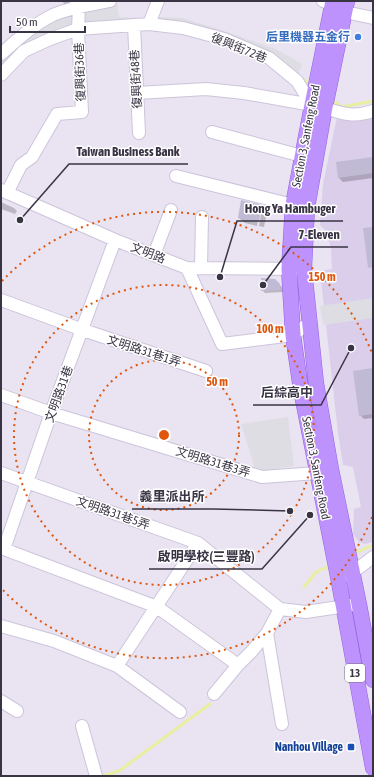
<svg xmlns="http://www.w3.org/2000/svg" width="374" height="777" font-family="'Asap Condensed','Noto Sans TC',sans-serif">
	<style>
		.education { fill: #daceeb }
		.parking { fill: #dedde3 }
		.shadow { fill: #0003 }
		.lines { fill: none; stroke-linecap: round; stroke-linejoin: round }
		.stream { stroke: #e8efa0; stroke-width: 3 }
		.building { fill: #c1bad4 }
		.minor-casing { stroke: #ccc4db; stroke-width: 14 }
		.major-casing { stroke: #9362e2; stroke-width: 16 }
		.minor { stroke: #fff; stroke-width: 12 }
		.major { stroke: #bd92fd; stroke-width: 15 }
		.ring { fill: none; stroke: #df570f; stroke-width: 2; stroke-dasharray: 2 4 }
		.shop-dot { fill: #3f7fe0; stroke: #fff; stroke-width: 1.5 }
		.transit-dot { fill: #1a4fb4; stroke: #fff; stroke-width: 1.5 }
		.labels { text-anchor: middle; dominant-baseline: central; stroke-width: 3; stroke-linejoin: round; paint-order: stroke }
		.shield { fill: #fff; stroke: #74717c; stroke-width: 1 }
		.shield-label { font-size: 11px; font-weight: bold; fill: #393444 }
		.shop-label { font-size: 12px; font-weight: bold; fill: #366cbe; stroke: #fff; text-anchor: end }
		.street-label { font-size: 12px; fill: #393444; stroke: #fff }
		.transit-label { font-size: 12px; font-weight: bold; fill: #164399; stroke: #fff; text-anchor: end }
		.centre { fill: #df570f; stroke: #fff; stroke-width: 2 }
		.ring-label { font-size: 12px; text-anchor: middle; font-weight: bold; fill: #df570f; stroke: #fff; stroke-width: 3; stroke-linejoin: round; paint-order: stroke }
		.leader { fill: none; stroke: #393444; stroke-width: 1.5 }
		.callout-dot { fill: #393444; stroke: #fff; stroke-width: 1.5 }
		.callout-label { font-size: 13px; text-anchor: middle; font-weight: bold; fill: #393444; stroke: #fff; stroke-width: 3; stroke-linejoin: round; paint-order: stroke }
	</style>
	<rect width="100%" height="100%" fill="#eae4f2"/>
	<path class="education" d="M373,116V542L365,544L359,542L353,534L354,509L361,507L353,467L343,465L338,433L320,271L332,269L331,248L326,231L320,225L323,184L337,117Z"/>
	<path class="parking" d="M117,3L119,17L138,18L135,23L82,26L83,10Z
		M76,13V28L1,70V58L17,43L55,19Z
		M159,17L182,18L215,28L276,49L302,64L297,78L270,57L157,24Z
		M373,298V318L323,325L320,306Z
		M288,417L294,466L256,472L241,424Z"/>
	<path class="shadow" d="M62,1H72L71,4L66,6Z
		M373,158V178L343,182L339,178Z
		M1,202L14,208L17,211L15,214L1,209Z
		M261,206L267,212L264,227L259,226L262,209H260L257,226L245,223L239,218Z
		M275,280L283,288V292L265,293L262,290Z
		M373,369V418L364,419L360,415Z"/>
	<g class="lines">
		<path class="stream" d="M301,78L311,85
			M332,100L342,107L373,101
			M353,554L373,545
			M304,587L316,572L332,565
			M103,776L119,771L210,704"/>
	</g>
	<path class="building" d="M373,157V173L338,178L336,162Z
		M241,200L262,205L259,222L238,218Z
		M373,227V267L368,268L363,228Z
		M261,278L275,279L280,284V290L261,291Z
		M373,368V414L359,416L353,371Z"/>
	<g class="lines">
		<defs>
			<path id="minor" d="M323,1L332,4L345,12L373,18
				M149,24L158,1
				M134,25L139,133
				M1,54C17,40 34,24 53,15C71,7 91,5 110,1
				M1,75L24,51L50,39L78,29L149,24L183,28L224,39L269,58L297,81L312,105C335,109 347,120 373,111
				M137,93L206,89L244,93L312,105
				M212,132L302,156
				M176,176L293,205
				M1,190L115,240L187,268L298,269
				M7,193L21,165L32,157L57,114L82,112L78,29L79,7L76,1
				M154,255L171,210
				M187,268L222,344L293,335L309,323
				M201,268L202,217
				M1,300L83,330L206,371
				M1,395L51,413L262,477L317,473L326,470
				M1,473L198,543L280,609L306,612L359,604
				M1,548L157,607L238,665
				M4,549L51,413L115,240
				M346,575L352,573L373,557
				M1,626L54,641L117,666L180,712
				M267,633L282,724
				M117,666L198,543
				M214,694L238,665L252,651L267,633L280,609
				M1,701L17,711
				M82,726L96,776"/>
			<path id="major" d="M333,1L312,105L293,205L289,269L293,335L301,390L338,577L373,768
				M347,1L325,107L307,208L304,269L316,383L331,469L359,604L373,680"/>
		</defs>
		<use href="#minor" class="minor-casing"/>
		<use href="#major" class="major-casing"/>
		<use href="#minor" class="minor"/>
		<use href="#major" class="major"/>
	</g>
	<g class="ring">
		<circle cx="164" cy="435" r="75"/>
		<circle cx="164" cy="435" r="150"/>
		<path d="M372 517A224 224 0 0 1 2 589M2 281A224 224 0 0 1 372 353"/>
	</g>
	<circle class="shop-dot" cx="358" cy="37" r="4"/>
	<rect class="transit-dot" x="347" y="743" width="8" height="8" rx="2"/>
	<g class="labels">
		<rect class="shield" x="345" y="664" width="20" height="18" rx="3"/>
		<g class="shield-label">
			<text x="355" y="673">13</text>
		</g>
		<g class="shop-label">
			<text x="350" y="37">后里機器五金行</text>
		</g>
		<g class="street-label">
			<text transform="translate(239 48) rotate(22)">復興街72巷</text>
			<text transform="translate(80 72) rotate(-92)">復興街36巷</text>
			<text transform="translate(136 79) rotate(-93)">復興街48巷</text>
			<text transform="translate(306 136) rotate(-79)">Section 3, Sanfeng Road</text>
			<text transform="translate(148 253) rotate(21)">文明路</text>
			<text transform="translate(144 351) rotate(18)">文明路31巷1弄</text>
			<text transform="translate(59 394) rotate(-70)">文明路31巷</text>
			<text transform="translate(213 462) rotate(17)">文明路31巷3弄</text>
			<text transform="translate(316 468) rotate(79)">Section 3, Sanfeng Road</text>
			<text transform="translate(113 513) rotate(19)">文明路31巷5弄</text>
		</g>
		<g class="transit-label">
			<text x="343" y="747">Nanhou Village</text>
		</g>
	</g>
	<circle cx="164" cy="435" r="6" class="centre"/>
	<g class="ring-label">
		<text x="322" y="281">150 m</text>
		<text x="270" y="333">100 m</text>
		<text x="217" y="386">50 m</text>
	</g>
	<path class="leader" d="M20 220L69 164H188M220 277L237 221H343M263 285L291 247H348M351 348L321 405H253M290 511L213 509H132M310 515L262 569H149"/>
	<g class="callout-dot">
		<circle cx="20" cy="220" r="4"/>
		<circle cx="220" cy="277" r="4"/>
		<circle cx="263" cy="285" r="4"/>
		<circle cx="351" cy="348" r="4"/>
		<circle cx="290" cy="511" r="4"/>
		<circle cx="310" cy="515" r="4"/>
	</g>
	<g class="callout-label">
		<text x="128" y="156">Taiwan Business Bank</text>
		<text x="290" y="213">Hong Ya Hambuger</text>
		<text x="319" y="239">7-Eleven</text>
		<text x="287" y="397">后綜高中</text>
		<text x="172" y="501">義里派出所</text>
		<text x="206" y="561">啟明學校(三豐路)</text>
	</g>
	<rect width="374" height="777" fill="none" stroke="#393444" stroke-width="4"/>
	<path d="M10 26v6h75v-6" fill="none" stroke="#393444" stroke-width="2"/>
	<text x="16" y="26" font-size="12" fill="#393444" stroke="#ffffff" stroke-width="3" paint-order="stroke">50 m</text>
</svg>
